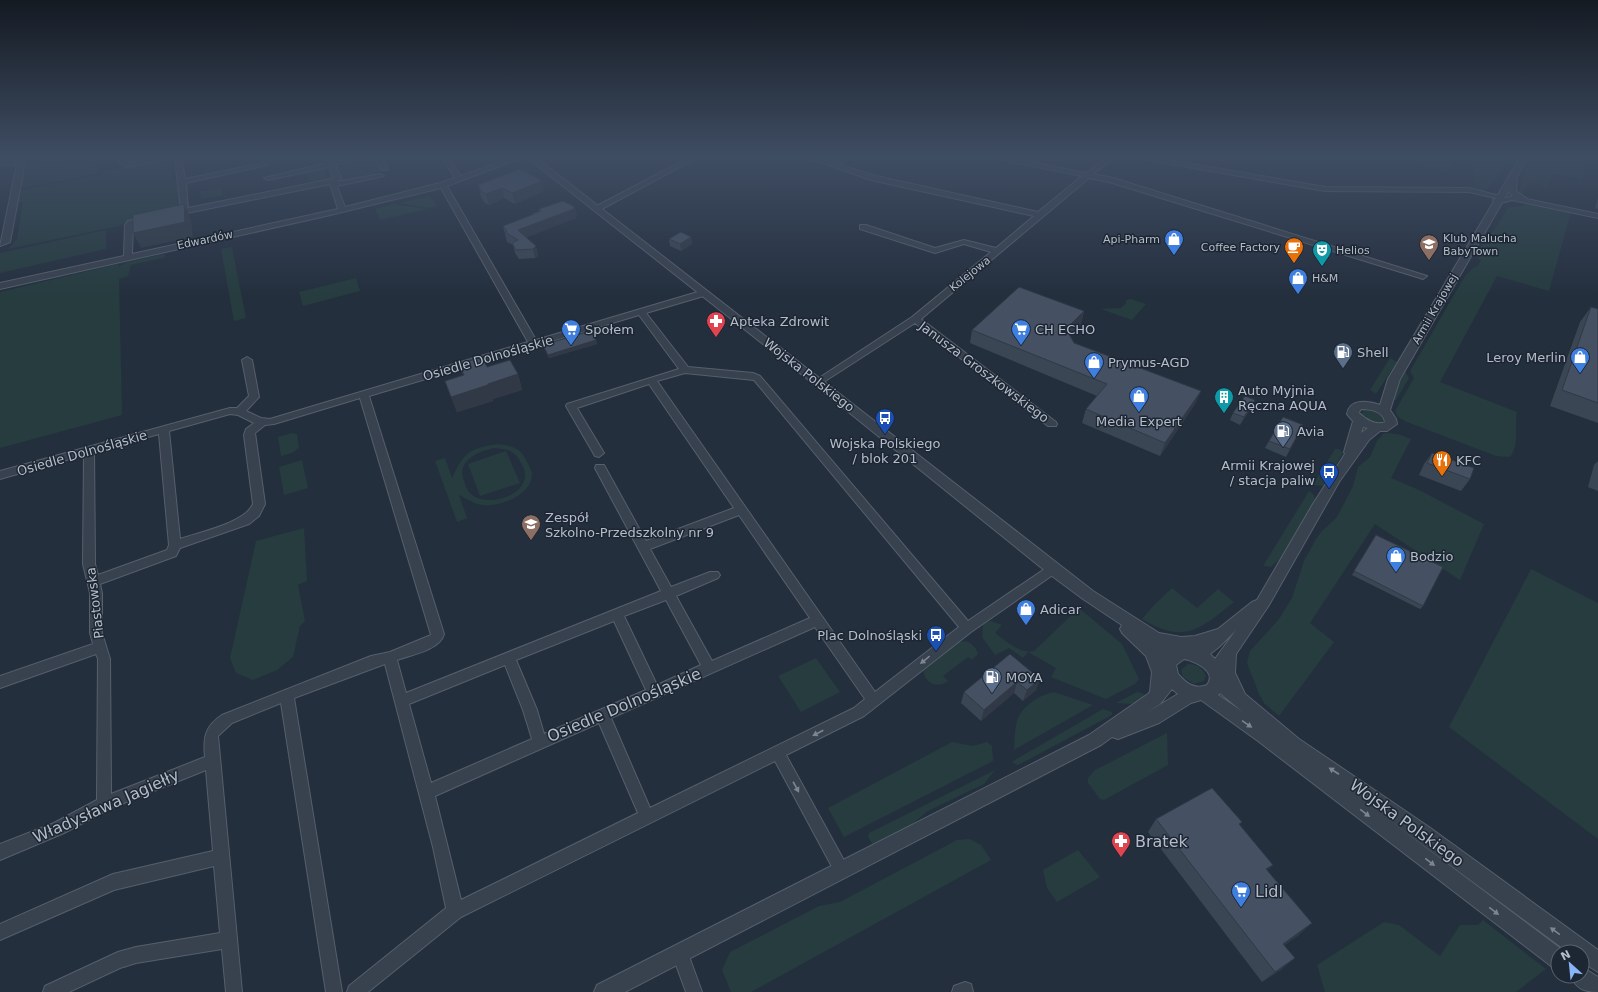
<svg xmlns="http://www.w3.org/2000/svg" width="1598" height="992" font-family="'DejaVu Sans',sans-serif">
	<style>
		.green { fill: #263c3f; fill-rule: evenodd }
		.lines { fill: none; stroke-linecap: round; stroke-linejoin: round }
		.stream { stroke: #394c67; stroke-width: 2 }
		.river { fill: #394c67; fill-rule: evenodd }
		.minor-casing { stroke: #565f6c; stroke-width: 2 }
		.tertiary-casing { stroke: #565f6c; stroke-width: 2 }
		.minor { fill: #38414e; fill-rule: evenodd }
		.tertiary { fill: #38414e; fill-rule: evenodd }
		.wall { fill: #3b4654 }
		.shaded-wall { fill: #303945 }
		.building { fill: #455162; stroke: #303945 }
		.oneway { fill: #7c8592 }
		.labels { text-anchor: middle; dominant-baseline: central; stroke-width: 3; stroke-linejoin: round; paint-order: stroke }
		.far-poi-label { font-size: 11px; fill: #b4bcc9; stroke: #1d2633; text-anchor: start }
		.far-street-label { font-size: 11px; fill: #b4bcc9; stroke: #1d2633 }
		.poi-label { font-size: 13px; fill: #b4bcc9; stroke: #1d2633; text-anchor: start }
		.street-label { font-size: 13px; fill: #b4bcc9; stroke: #1d2633 }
		.near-street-label { font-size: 16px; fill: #b4bcc9; stroke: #1d2633 }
		.near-poi-label { font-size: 16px; fill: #b4bcc9; stroke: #1d2633; text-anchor: start }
	</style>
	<rect width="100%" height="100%" fill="#242f3e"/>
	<path class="green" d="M1390,156H1453L1448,171Z
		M1474,156H1512L1486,191L1472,189Z
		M1535,156H1598V162L1587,160L1582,180L1555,174L1547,187L1529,182L1522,195L1519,191L1523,181L1524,172Z
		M65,158L64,166L98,160L97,174L21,188L26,165Z
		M376,158L382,170L367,177L342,182L335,167Z
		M170,160L172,182L178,181L181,210L134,219L119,226L8,249L17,239L23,202H17L19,191L100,175L105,171Z
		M323,168L328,180L310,184L306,171Z
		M222,188L223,195L201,199L200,192Z
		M430,196L437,206L430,208L398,203Z
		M393,204L428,209L380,220L375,209Z
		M1528,204L1571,212L1549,291L1497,276L1440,382L1517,412C1514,426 1520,445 1510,457L1496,456L1407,422L1398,417L1395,411L1414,378L1410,371L1465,276L1474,267H1477L1481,260L1478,259C1479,244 1488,238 1496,227C1500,221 1504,214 1508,208Z
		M106,230V249L0,273V253Z
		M232,247L246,318L234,321L221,249Z
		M164,254L166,257L131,265L128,276L119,279L122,415L0,448V292L118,264L119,267L125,263Z
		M356,278L360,291L303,306L299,292Z
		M1131,299L1146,304L1132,320L1101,309L1121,308L1126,303V300Z
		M1390,358L1397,362L1376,394L1370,390Z
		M1405,371L1409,378L1396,400H1392Z
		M1364,410C1372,409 1381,411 1383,420L1379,423L1368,421L1361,415Z
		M292,433L297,434L299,448L292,453L281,456L278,437Z
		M1384,433L1398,434L1411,439L1391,478L1419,490L1484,524L1460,580L1375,524L1310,623L1334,642L1279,716L1264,703L1259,694L1247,663L1250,651L1279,619L1292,598L1304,561L1316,539L1322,531L1337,517L1353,486L1358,467L1370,457L1377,441Z
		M498,444C513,446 521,448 527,462C529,465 531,470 532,473C533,495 500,507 482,505C474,504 466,498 459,495L467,518L457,522L435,461L445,458L452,478C464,452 470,448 498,444ZM494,448C506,449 515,450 521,463C523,467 526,472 525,477C522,498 486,507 471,494C467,491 466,486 464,481C456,461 477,452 494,448Z
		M1335,449H1339L1343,453L1323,486L1313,485Z
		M506,451L520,483L480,496L468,464Z
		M302,460L308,488L284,495L279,467Z
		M1309,491L1314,495L1315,500L1281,558L1271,567L1263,566Z
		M304,528L307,581L298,585L305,621L300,626L293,657L277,670L253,680L236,673L230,658L256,541Z
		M1531,569L1598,603V839L1449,727Z
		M1172,588L1197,608L1218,589L1234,602C1200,629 1185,645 1142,619L1154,605Z
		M1079,608L1122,644L1139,679L1135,684L1106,699L1051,677L1056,668L1028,652L1023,658L1009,648L995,655L982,637L983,625L987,622L991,621L1002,625L995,633C1005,640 1021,655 1034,651Z
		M966,641C972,644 976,647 978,654L972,660L968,657L943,676L948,681C936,689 926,684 923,670L959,642Z
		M816,658L840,692L801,712L778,676Z
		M1188,664C1196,664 1203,668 1206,676L1204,681L1194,684L1183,677L1181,670Z
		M1054,692L1093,705L1014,750C1015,740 1014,725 1019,716C1025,704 1042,694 1054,692Z
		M1137,692L1142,693L1147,697L1133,704L1116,703Z
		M1103,709L1112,712V715L1024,762L1018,765L1013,763V761Z
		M1167,733L1168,765L1104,800L1100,799L1088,783V778L1095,770Z
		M952,742L973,746L987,742L992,746L993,761L844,837L828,808Z
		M995,770L984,784L928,811L906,829L873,845L868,837L869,833Z
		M1369,802L1568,948L1565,952H1562Z
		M970,839L981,845L991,860L751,992H731L722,970L730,952L819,906L840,902L957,840Z
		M1078,850L1100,877L1057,902L1047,888L1043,870Z
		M1483,920L1546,969L1516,992H1325L1317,965L1384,922L1399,925L1440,956L1460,925H1478Z"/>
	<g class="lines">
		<path class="stream" d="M1572,163L1575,156"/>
		<path class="river" d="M1586,156H1598V161L1588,159Z"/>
		<defs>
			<path id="minor" d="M120,156H126L127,163L167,156H181L185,179L263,163L267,165L186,183L188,208L332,179L333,178L329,167L268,180L264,178L327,163L325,156H331L334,162L361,156H372L335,165L341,178L337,182L380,174L384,176L337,186L345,207L440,183L455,178L441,156H447L461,176L517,156H526L447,186L536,340L701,291H707V295L646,313L688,367L753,373L760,376L968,621L1049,566H1057L1059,569L1057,572L971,632L864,716L786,755L847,866L850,871L847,876L842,879L837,876L775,761L461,917L368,992H347L349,986L446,908L433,847L385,664L294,698L342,992H326L281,703L232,723L218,736L242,992H226L222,949L136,963L120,968L69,992H43L45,986L118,952L136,947L220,933L214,866L114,890L0,940V924L113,874L213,851L206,770L109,809L64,833L0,860V844L54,823L97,800L98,659L96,654L0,688V676L93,644L90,633V593L83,564L84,455L0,479V471L230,408H237L249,396L242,360L247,357L252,360L259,397L246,411L261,418L270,419L528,342L441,188L326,216L0,289V283L124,256L125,225L128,221L148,217L152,219L133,226L132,254L338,209L330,184L172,216L168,214L169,212L181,210L175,158L126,167L119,163ZM639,315L679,369L567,404L566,406L595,456L599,457L604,453L577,408L649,384L734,508L646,541L604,465H596L595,468L661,591L406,693L397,660C411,655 440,650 444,634L369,396ZM685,373L754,380L959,627L875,692L657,381ZM360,398L431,635L390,652L371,656L222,715C205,726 203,738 205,757L111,794L110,659L102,633V593L100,584L176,556L180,548L249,524L259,516L265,504L255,433L265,425L274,424ZM230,414L238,415L254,423L246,429L244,435L253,504C245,523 200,532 180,539L169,431ZM159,434L169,545L167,550L98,575L95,564L94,452ZM739,515L810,618L712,661L676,596L718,578L720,575L718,572H710L671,587L650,549ZM666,600L701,665L657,685L624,616ZM614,621L646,690L544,734L537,710L516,660ZM815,627L865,699L854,708L650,808L611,718ZM505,665L523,710L532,739L431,783L409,704ZM599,723L638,813L461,900L435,796Z
				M374,156H380L388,168L387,170H381Z
				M692,156H700L600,210L593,208Z
				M803,156H812L833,163L845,156H852L840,165L876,176L1038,212L1082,176L993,158L990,156H1002L1086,173L1110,156H1117L1093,174L1113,178L1427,276L1423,279L1420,278L1109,182L1089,178L921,319L1056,422L1057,424L1056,426H1048L915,323L819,385L816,384L814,382L816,380L912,317L991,252L964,244L935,253L860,229V225H866L935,248L964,240L996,248L1034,216L871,180Z
				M1133,156H1146L1325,187L1469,188L1504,197L1500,199L1469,192L1325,191L1136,158Z
				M12,159L25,162L10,242L0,246L17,164L0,165V161Z
				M1510,174L1517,176L1516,191L1527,199L1598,214V218L1512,200L1494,205L1493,199L1499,200L1513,196L1508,191Z
				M680,946L686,948L702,992H686L672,954L674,948Z
				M965,982L971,984L973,992H952L954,986Z"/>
			<path id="tertiary" d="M525,156H534L1093,591L1159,633L1181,637L1195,636L1218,629L1252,602L1257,600L1313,504L1345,454L1344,452L1353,421L1347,414C1350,398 1368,401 1380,405L1388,379L1521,156H1529L1400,379L1390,410L1396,419L1397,424L1387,431H1380L1369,440L1339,482L1269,605L1236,654L1235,673L1245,694L1299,739L1429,827L1598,950V972L1582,962V952H1568L1385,817L1565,952H1558V969L1551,966L1258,741L1201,700L1191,703L1159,723L1118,739L1112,737L1101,745L625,992H594L597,985L1089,735L1148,694L1150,692L1152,672L1146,656L1122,633L1120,629L1122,625L1083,599L1048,573L815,385ZM1362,409C1372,409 1383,412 1385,422C1376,426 1365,419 1359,413L1360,410ZM1363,427L1368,428L1361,433ZM1236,630L1215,659L1210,654L1219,647ZM1184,659C1194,661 1218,671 1207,685C1194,690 1186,683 1178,674L1176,665ZM1172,689L1178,694L1146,713L1160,704ZM1220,693L1243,712L1218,695Z
				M1582,967L1598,977V992C1585,992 1576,989 1571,976H1582Z"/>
		</defs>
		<use href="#minor" class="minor-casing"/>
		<use href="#tertiary" class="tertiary-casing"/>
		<use href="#minor" class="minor"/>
		<use href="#tertiary" class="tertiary"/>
	</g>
	<path class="wall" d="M478,185L544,191L515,204L504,198L489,205L484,202L481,196Z
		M1598,198V209L1595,208Z
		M539,209L577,216H575L576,218L526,237L536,246L538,256L535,258L519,259L515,253L513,245L507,242L503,226L533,215L532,214L539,211Z
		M691,237L692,244L681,251L670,246L669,239Z
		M1591,307L1598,309V423L1550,406L1580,322Z
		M1084,311L1081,324L1070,335L1074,343L1201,391L1195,404L1160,456L1082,423L1086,409L1097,396L970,343L972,330Z
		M596,340L597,344L549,358L544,348L543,345Z
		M459,364L487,367L518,374L522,390L493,399V401L457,412L445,381L463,375Z
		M1251,408L1240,425L1230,420L1233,413Z
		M1303,425L1286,457L1265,448L1269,441Z
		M1432,453L1470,479L1461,491L1419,475L1424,464Z
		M1598,461V491L1588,487L1594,465Z
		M1376,535L1423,606L1420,609L1352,575Z
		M1010,654L1040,679L1036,690L1023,701L1014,693L981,721L961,703L964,692Z
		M1156,819L1242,822L1239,825L1267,871L1299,935L1284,945L1282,969L1262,982L1148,832Z"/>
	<path class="shaded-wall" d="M542,181L544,191L515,204L512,193Z
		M502,188L504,198L489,205L486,194Z
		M184,204L191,219L193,237L141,248L133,233Z
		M575,207L577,216H575L576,218L521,240L518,230Z
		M691,237L692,244L681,251L680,244Z
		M536,246L538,256L535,258L533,249Z
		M1084,311L1081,324L1063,342L1066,329Z
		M596,340L597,344L549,358L548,355Z
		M518,374L522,390L493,399V401L457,412L451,397L488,384Z
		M1201,391L1195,404L1160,456L1165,443Z
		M1255,400L1251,408L1240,425L1244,417Z
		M1040,679L1036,690L1023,701L1027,690Z
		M1017,682L1014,693L981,721L984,710Z
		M1273,865L1261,877L1266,869Z
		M1312,923L1299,935L1271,955L1283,944Z
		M1295,958L1282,969L1262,982L1275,972Z"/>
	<path class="building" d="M520,169L542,181L512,193L502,188L486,194L481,191L478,185Z
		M563,201L575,207L573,208L574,209L518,230L536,246L533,249L516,250L512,243L518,240L505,232L507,231L503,226L534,214H532L541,211L539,209Z
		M184,204L185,222L133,233V215Z
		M681,232L691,237L680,244L669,239Z
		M1019,287L1084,311L1066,329L1074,343L1201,391L1165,443L1086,409L1107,384L972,330Z
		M1591,307L1598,309V403L1562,390Z
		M590,331L596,340L548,355L543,345Z
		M482,357L487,367L510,360L518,374L488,384V385L451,397L445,381L464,375L459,364Z
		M1245,396L1255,400L1244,417L1233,413Z
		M1283,417L1303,425L1290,449L1269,441Z
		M1432,453L1474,468L1470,479L1427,463Z
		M1376,535L1443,567L1423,606L1354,571Z
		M1010,654L1040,679L1027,690L1017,682L984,710L964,692Z
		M1212,788L1242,822L1239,824L1273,865L1266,869L1312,923L1283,944L1295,958L1275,972L1156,819Z"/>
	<defs><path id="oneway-solid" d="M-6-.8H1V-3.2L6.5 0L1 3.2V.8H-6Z"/></defs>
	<g class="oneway">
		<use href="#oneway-solid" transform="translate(925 660) rotate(141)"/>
		<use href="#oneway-solid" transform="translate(1247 724) rotate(34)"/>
		<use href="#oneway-solid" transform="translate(818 733) rotate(153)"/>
		<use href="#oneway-solid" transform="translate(1334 771) rotate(-147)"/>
		<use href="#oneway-solid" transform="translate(796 787) rotate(61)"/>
		<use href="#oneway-solid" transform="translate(1365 813) rotate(37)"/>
		<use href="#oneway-solid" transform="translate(1430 862) rotate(38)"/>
		<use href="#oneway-solid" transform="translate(1494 911) rotate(37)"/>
		<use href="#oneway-solid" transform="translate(1555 931) rotate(-144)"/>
	</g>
	<linearGradient id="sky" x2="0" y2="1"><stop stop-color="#141a22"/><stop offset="0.53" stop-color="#3f4d63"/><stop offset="1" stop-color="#3f4d63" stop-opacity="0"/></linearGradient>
	<rect width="1598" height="295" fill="url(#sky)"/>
	<defs>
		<symbol id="shop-pin" viewBox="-11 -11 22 30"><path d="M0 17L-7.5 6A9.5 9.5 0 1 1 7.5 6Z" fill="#3f7fe0" stroke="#1d2633"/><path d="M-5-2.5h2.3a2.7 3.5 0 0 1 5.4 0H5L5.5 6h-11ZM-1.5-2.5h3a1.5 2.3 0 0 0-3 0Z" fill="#fff"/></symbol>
		<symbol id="school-pin" viewBox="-11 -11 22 30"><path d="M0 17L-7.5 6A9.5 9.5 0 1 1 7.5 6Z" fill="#8d6e63" stroke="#1d2633"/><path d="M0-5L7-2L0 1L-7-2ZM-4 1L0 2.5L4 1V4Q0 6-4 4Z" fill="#fff"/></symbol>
		<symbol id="cafe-pin" viewBox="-11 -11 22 30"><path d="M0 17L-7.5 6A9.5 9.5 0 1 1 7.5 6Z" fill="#e8710a" stroke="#1d2633"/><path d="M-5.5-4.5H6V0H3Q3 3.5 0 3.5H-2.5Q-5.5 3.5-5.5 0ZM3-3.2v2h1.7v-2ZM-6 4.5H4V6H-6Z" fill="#fff"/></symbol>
		<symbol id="theatre-pin" viewBox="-11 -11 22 30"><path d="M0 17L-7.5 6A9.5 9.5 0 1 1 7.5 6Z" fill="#0f9aa8" stroke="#1d2633"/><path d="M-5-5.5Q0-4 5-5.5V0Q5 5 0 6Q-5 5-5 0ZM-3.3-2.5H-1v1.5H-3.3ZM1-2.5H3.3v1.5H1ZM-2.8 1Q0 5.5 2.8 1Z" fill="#fff"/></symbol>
		<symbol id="pharmacy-pin" viewBox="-11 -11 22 30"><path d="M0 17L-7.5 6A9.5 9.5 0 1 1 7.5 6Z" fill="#e0444e" stroke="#1d2633"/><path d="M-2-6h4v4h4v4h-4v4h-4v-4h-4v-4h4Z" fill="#fff"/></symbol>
		<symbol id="supermarket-pin" viewBox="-11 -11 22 30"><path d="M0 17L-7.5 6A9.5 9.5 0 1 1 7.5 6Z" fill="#3f7fe0" stroke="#1d2633"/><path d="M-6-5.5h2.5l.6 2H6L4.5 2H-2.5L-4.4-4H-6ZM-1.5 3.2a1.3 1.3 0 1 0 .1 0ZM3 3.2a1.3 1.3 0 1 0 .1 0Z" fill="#fff"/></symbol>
		<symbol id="fuel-pin" viewBox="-11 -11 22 30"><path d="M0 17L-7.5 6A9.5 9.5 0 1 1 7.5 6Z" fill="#5c6f8a" stroke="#1d2633"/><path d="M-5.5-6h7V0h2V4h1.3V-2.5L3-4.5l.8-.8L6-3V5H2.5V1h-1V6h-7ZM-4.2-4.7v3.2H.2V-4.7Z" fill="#fff"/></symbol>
		<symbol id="building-pin" viewBox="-11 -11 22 30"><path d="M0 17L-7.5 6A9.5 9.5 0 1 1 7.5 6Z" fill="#0f9aa8" stroke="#1d2633"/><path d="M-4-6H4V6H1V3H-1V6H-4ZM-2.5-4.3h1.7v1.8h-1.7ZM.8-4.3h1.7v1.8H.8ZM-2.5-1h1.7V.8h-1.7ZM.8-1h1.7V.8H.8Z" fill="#fff"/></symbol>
		<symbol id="bus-pin" viewBox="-11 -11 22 30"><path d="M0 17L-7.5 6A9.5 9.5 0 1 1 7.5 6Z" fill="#1a4fb4" stroke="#1d2633"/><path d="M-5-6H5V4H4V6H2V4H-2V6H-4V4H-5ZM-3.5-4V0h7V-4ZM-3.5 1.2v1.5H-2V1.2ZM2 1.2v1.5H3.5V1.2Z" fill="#fff"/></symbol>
		<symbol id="restaurant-pin" viewBox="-11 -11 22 30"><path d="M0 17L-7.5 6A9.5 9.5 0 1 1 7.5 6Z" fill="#e8710a" stroke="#1d2633"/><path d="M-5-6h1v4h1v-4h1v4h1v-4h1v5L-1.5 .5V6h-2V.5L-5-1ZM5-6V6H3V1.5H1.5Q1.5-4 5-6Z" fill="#fff"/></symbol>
	</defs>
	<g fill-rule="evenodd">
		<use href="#shop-pin" x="1163" y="228" width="22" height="30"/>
		<use href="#school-pin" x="1418" y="233" width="22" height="30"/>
		<use href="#cafe-pin" x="1283" y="236" width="22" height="30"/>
		<use href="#theatre-pin" x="1311" y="239" width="22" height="30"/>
		<use href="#shop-pin" x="1287" y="267" width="22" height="30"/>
		<use href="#pharmacy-pin" x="705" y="310" width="22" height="30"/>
		<use href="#supermarket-pin" x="560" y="318" width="22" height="30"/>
		<use href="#supermarket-pin" x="1010" y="318" width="22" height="30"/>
		<use href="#fuel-pin" x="1332" y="341" width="22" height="30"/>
		<use href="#shop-pin" x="1569" y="346" width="22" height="30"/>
		<use href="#shop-pin" x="1083" y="351" width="22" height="30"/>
		<use href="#shop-pin" x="1128" y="385" width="22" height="30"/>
		<use href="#building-pin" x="1213" y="386" width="22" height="30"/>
		<use href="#bus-pin" x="874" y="407" width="22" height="30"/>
		<use href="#fuel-pin" x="1272" y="420" width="22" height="30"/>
		<use href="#restaurant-pin" x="1431" y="449" width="22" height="30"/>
		<use href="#bus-pin" x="1318" y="461" width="22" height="30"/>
		<use href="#school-pin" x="520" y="513" width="22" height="30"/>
		<use href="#shop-pin" x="1385" y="545" width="22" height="30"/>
		<use href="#shop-pin" x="1015" y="598" width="22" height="30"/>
		<use href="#bus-pin" x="925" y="624" width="22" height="30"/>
		<use href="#fuel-pin" x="981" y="666" width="22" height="30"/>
		<use href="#pharmacy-pin" x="1110" y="830" width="22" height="30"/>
		<use href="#supermarket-pin" x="1230" y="880" width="22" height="30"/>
	</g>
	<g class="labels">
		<g class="far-poi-label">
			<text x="1443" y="238">Klub Malucha<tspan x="1443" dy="13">BabyTown</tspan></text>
			<text x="1160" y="239" text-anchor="end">Api-Pharm</text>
			<text x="1280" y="247" text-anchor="end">Coffee Factory</text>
			<text x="1336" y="250">Helios</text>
			<text x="1312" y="278">H&amp;M</text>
		</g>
		<g class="far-street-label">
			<text transform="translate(205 240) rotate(-12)">Edwardów</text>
			<text transform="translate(970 274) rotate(-39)">Kolejowa</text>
			<text transform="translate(1435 309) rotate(-60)">Armii Krajowej</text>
		</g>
		<g class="poi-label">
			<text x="730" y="321">Apteka Zdrowit</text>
			<text x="585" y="329">Społem</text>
			<text x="1035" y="329">CH ECHO</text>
			<text x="1357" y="352">Shell</text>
			<text x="1566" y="357" text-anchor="end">Leroy Merlin</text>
			<text x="1108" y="362">Prymus-AGD</text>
			<text x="1238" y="390">Auto Myjnia<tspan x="1238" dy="15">Ręczna AQUA</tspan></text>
			<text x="1139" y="421" text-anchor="middle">Media Expert</text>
			<text x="1297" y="431">Avia</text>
			<text x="885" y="443" text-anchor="middle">Wojska Polskiego<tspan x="885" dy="15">/ blok 201</tspan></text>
			<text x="1456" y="460">KFC</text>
			<text x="1315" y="465" text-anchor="end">Armii Krajowej<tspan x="1315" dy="15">/ stacja paliw</tspan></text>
			<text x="545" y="517">Zespół<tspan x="545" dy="15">Szkolno-Przedszkolny nr 9</tspan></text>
			<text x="1410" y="556">Bodzio</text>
			<text x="1040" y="609">Adicar</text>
			<text x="922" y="635" text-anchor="end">Plac Dolnośląski</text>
			<text x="1006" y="677">MOYA</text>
		</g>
		<g class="street-label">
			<text transform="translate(488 358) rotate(-16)">Osiedle Dolnośląskie</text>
			<text transform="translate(984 372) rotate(37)">Janusza Groszkowskiego</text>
			<text transform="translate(809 375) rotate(38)">Wojska Polskiego</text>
			<text transform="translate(82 453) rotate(-16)">Osiedle Dolnośląskie</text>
			<text transform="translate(95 603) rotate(-97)">Piastowska</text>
		</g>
		<g class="near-street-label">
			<text transform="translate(624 705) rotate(-23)">Osiedle Dolnośląskie</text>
			<text transform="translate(106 806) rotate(-24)">Władysława Jagiełły</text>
			<text transform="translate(1407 823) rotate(36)">Wojska Polskiego</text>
		</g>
		<g class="near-poi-label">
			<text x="1135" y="841">Bratek</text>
			<text x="1255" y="891">Lidl</text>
		</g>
	</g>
	<g transform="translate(1570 964) rotate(333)"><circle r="19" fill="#1d2633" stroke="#59626f"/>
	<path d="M0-3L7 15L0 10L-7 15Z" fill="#8ab4f8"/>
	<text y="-6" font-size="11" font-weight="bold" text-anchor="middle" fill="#b4bcc9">N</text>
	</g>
</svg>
